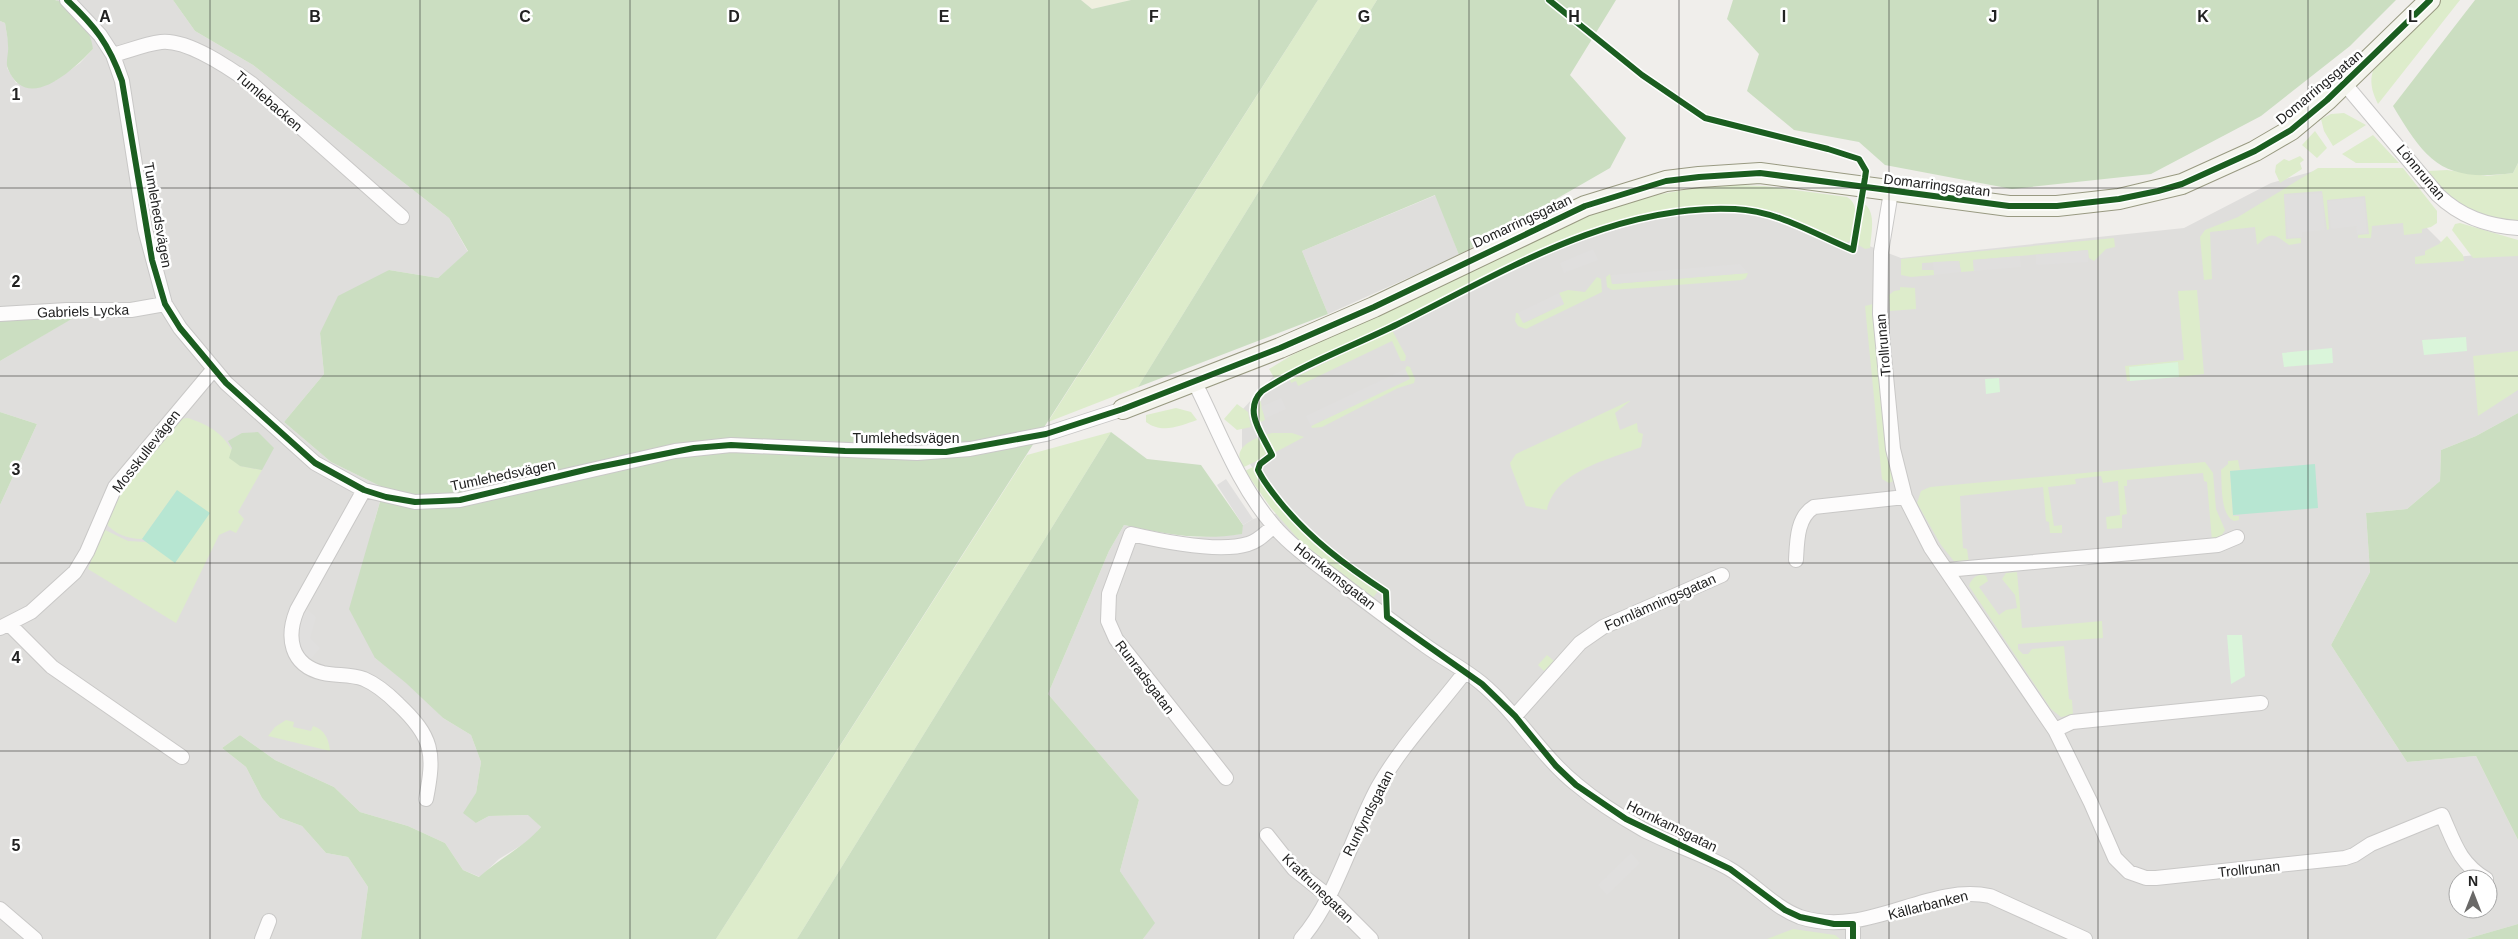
<svg xmlns="http://www.w3.org/2000/svg" width="2518" height="939" font-family="Arial,sans-serif">
	<style>
		.residential { fill: #dfdedc; fill-rule: evenodd }
		.farmland { fill: #efefdf }
		.grass { fill: #ddeccb }
		.forest { fill: #cbdec1 }
		.park { fill: #daf5da }
		.pitch { fill: #b7e6d2 }
		.parking { fill: #e0dfde }
		.lines { fill: none; stroke-linecap: round; stroke-linejoin: round }
		.street-casing { stroke: #c9c8c7; stroke-width: 16 }
		.secondary-casing { stroke: #999a82; stroke-width: 22 }
		.street { stroke: #fdfcfc; stroke-width: 14 }
		.secondary { stroke: #f4f4ed; stroke-width: 20 }
		.cycleway-casing { stroke: #fff; stroke-width: 9 }
		.cycleway { stroke: #1b5e20; stroke-width: 6 }
		.grid { fill: none; stroke: #222; stroke-width: 1; stroke-opacity: 0.55 }
		.labels { text-anchor: middle; dominant-baseline: central; stroke-width: 5; stroke-linejoin: round; paint-order: stroke }
		.street-label { font-size: 14px; fill: #222; stroke: #fff }
		.grid-label { font-size: 16px; text-anchor: middle; font-weight: bold; fill: #222; stroke: #fff; stroke-width: 5; stroke-linejoin: round; paint-order: stroke }
	</style>
	<rect width="100%" height="100%" fill="#f0eeeb"/>
	<path class="residential" d="M56,0H173L195,31L253,65L449,218L468,252L438,278L389,270L320,333L324,374L284,422L331,462L384,488L374,522L375,658L406,682L443,718L471,735L481,762L476,793V823L489,816L529,815L541,827L530,840L499,859L480,877L463,870L445,843L408,826L360,812L334,787L275,760L240,735L222,748L246,767L262,798L280,818L302,826L326,853L348,857L368,887L361,939H0V505L37,424L0,412V361L74,317L0,318V21L5,23L9,46L7,68L16,83L55,81L80,63L93,49L74,11Z
		M2318,170L2423,224L2456,257L2518,251V413L2476,436L2441,450L2440,481L2407,509L2366,513L2370,572L2331,645L2407,762L2476,756L2518,840V924L2466,939H1143L1154,923L1120,871L1139,800L1048,694L1109,551L1124,525L1186,538L1241,534L1243,525L1253,519L1282,512L1242,452V410L1278,371L1628,203L1721,190L1901,258L2184,228L2271,183ZM2458,879H2488V909H2458Z
		M1436,195L1459,255L1328,314L1302,251Z"/>
	<path class="farmland" d="M1081,0H1131L1092,9Z"/>
	<path class="grass" d="M1318,0H1377L1138,387L1048,422Z
		M2439,0H2460L2378,104C2373,94 2369,83 2373,71C2376,59 2427,12 2439,0Z
		M2344,113L2366,125L2333,146L2324,131L2321,119L2331,114Z
		M2315,131L2327,148L2317,158L2302,145Z
		M2373,135L2399,163H2356L2342,154Z
		M2300,156L2304,160L2300,163L2302,169L2280,183L2275,172L2276,165L2284,159L2289,161Z
		M2518,163V223C2482,217 2448,204 2428,171L2447,170L2487,176L2513,173Z
		M2318,168H2403L2437,211V223L2431,227L2422,229V233L2404,235L2403,223L2372,226L2371,238H2358V235L2369,234L2365,196L2327,200L2329,229L2327,230L2322,191L2284,194L2286,239L2301,238V243L2289,245C2273,233 2271,232 2257,245L2255,227L2210,232L2212,279L2204,280L2200,237L2205,230L2238,217Z
		M1735,185L1765,186L1847,197C1862,205 1853,228 1850,241L1844,243L1836,242L1778,212C1706,197 1634,211 1567,239L1279,378L1275,379L1269,369L1292,355L1577,218L1633,199L1701,187Z
		M1866,205C1876,215 1871,234 1870,248L1865,249L1857,244L1863,206Z
		M2460,223L2518,240V256L2473,258L2452,230L2455,224Z
		M2447,236L2463,255L2464,261L2415,264V257L2425,255V251L2439,244Z
		M2114,238L2115,247L2106,249L2094,261L2089,258L2088,250L1973,260L1974,271L1961,272L1959,261L1922,263V270H1934V275L1911,277L1901,275V259Z
		M1748,273L1746,278L1742,280L1612,290L1607,287L1606,277L1610,274L1612,284Z
		M1597,277L1601,279L1602,292L1526,329L1518,326L1515,321L1516,313H1518L1524,323L1564,304L1559,293L1568,290L1585,292Z
		M1900,287L1915,288L1916,309L1890,311L1889,295L1894,291L1900,290Z
		M2197,290L2204,374L2179,377L2178,362L2129,367L2130,381H2127L2125,366L2184,360L2178,291Z
		M1873,304C1878,363 1880,423 1894,481L1889,483L1882,479L1865,306Z
		M1392,330L1406,356L1405,361H1401L1392,341L1298,386L1296,381L1291,383L1290,380Z
		M2518,351V390L2478,416L2473,356Z
		M1407,366L1410,367L1415,379L1414,383L1398,388L1322,427L1312,428L1311,426L1409,379L1405,369Z
		M1263,394L1260,399L1265,420L1259,423L1255,404Z
		M1629,401H1630L1615,413L1620,430L1637,423L1638,432L1643,434L1641,447C1608,460 1555,471 1547,510L1526,506L1511,467L1510,463L1516,454Z
		M1237,404L1248,412L1251,427L1237,430L1224,419Z
		M1176,408L1191,412L1197,420C1180,426 1162,434 1146,422V415Z
		M188,418C218,428 227,438 240,466L262,470L238,512L244,519L236,533L230,530L219,535L176,623L88,569L103,529L128,541L146,542L176,563L177,490L142,539C128,539 114,534 105,522L124,484L179,419Z
		M1111,432L797,939H716L1027,455Z
		M1272,433H1292L1304,437L1274,453L1265,435Z
		M1262,436L1269,455L1244,467C1231,451 1248,441 1262,436Z
		M2238,460L2240,470L2230,471L2233,516H2239V520L2234,521C2220,515 2222,484 2221,470L2228,464V461Z
		M2205,462L2213,473L2216,509L2225,530L2220,538L2212,541L2207,482L2204,481L2203,473L2127,480V486H2124L2127,514L2122,515V528L2107,529L2106,517L2120,515L2118,481L2103,483L2101,476L2075,479L2076,484L2048,487L2054,526L2062,525V533H2050L2049,522L2046,521L2043,487L1960,496L1963,548L1967,549L1969,563L1957,565L1941,545L1917,503L1921,491L1930,487Z
		M1253,467C1289,523 1326,553 1378,591L1372,599L1301,542L1271,508L1245,471Z
		M2017,572L2022,628L2102,621L2103,638L2018,644V649L2023,654H2028L2032,649L2064,646L2069,699L2072,700L2073,715L2061,717L2051,709L1969,586C1971,579 1978,572 1986,576L1988,581L1979,587L1999,615L2006,610L2017,608L2015,595L2002,579L2006,573Z
		M1547,655L1554,661L1544,671L1538,665Z
		M286,720L294,722L293,727L311,731L313,726C324,729 329,739 330,751L268,736L275,727Z
		M1793,929L1835,935L1840,939H1767Z"/>
	<path class="forest" d="M0,0C17,0 37,0 55,0C75,4 91,30 93,49C73,70 27,114 8,69C5,63 9,53 8,46C8,38 6,30 5,23L0,21Z
		M173,0H1081L1092,9L1131,0H1318L716,939H361L368,887L348,857L326,853L302,826L280,818L262,798L246,767L222,748L240,735L275,760L334,787L360,812L408,826L445,843L463,870L479,877C499,859 524,847 541,827L528,815L489,816L476,823L463,813L476,793L481,762L471,735L443,718L406,683L375,658L349,609L384,488L331,462L284,422L324,374L320,333L338,296L389,270L438,278L468,251L449,218L253,65L195,31Z
		M1377,0H1616L1570,75L1626,138L1610,168L1459,255L1435,195L1302,251L1328,314L1138,387Z
		M1733,0H2396L2350,46L2261,116L2151,174L2012,189L1885,165L1859,142L1794,130L1747,91L1759,54L1727,19Z
		M2475,0H2518V163L2513,173C2443,182 2427,163 2393,106Z
		M75,317L0,361V318Z
		M0,412L37,424L0,505Z
		M2518,413V840L2476,756L2407,762L2331,645L2370,572L2366,513L2407,509L2440,481L2441,450L2476,436Z
		M258,432L274,448L262,470L240,466L229,458L232,448L228,441L242,433Z
		M1111,432L1147,459L1201,465L1243,525L1242,534C1199,541 1165,534 1124,525L1109,551L1048,694L1139,800L1120,871L1155,923L1143,939H797Z
		M2518,924V939H2466Z"/>
	<path class="park" d="M2466,337L2467,351L2424,355L2422,340Z
		M2332,348L2333,363L2284,367L2282,353Z
		M2178,362L2179,377L2130,381L2129,367Z
		M1999,378L2000,392L1986,394L1985,379Z
		M2227,635H2242L2245,676L2231,684Z"/>
	<path class="pitch" d="M2315,464L2318,508L2233,515L2230,471Z
		M177,490L210,513L175,563L142,539Z"/>
	<path class="parking" d="M2322,193L2325,230L2302,232V237L2288,238L2284,195Z
		M2364,198L2367,233L2357,234L2356,226L2331,229L2328,201Z
		M1593,249L1598,260L1564,273L1560,263Z
		M2088,250V262L2036,265V255Z
		M2020,256L2021,267L1974,271L1973,260Z
		M1959,261L1961,272L1934,275L1933,262Z
		M1740,264L1748,273L1612,284L1611,275Z
		M1559,293L1564,304L1523,323L1518,313Z
		M1405,369L1410,379L1311,426L1306,416Z
		M1281,398L1286,409L1266,418L1261,407Z
		M1226,479L1253,519L1243,525L1217,485Z
		M305,608L316,617L310,638L320,648L310,660L299,646L298,638L299,623Z
		M1631,853L1640,863L1607,895L1598,885Z"/>
	<g class="lines">
		<defs>
			<path id="street" d="M67,0L100,35L113,55L122,81L145,229L165,304L180,328L226,383L315,463L364,490L415,502L460,500L675,451L731,445L917,453L970,449L1046,434L1123,409
				M113,55C128,51 145,44 161,42C188,39 231,69 252,84L402,217
				M2344,83L2438,195C2461,217 2487,226 2518,228
				M1891,192L1881,252L1880,314L1893,449L1905,497L1931,548L2055,730L2091,803L2115,858L2129,872L2146,878H2156L2345,858L2354,855L2371,844L2442,815C2454,842 2459,863 2486,879
				M0,314L67,310H131L165,304
				M1194,381C1219,430 1237,483 1273,525C1289,544 1311,560 1331,575C1362,599 1394,623 1426,646C1444,659 1464,669 1481,683C1517,713 1540,755 1576,784C1596,801 1621,817 1644,830C1671,844 1701,853 1728,868C1753,882 1773,907 1800,917C1868,939 1927,883 1990,896L2085,939
				M364,490L297,610C286,637 290,665 323,673C337,676 351,674 364,679C378,685 388,694 398,704C433,737 435,753 426,799
				M1796,560C1797,541 1797,517 1814,507L1905,497
				M1946,570L2218,545L2237,537
				M9,624L52,667L182,757
				M0,628L31,612L75,572L87,552L115,487L213,370
				M1515,716L1580,643L1603,627L1722,575
				M2055,730L2072,722L2261,703
				M1226,778L1116,639L1108,621L1109,594L1131,534C1161,541 1219,553 1248,544C1259,541 1265,533 1274,526
				M1267,835L1294,869L1328,896L1371,939
				M0,909L35,939
				M1853,924V939
				M262,939L269,921
				M1301,939C1335,901 1353,833 1378,787C1402,745 1436,710 1465,672"/>
			<path id="secondary" d="M1123,409L1280,348L1374,307L1585,206L1666,181L1699,177L1760,173L2009,206H2057L2119,199L2182,184L2255,151L2291,130L2327,100L2430,0"/>
		</defs>
		<use href="#street" class="street-casing"/>
		<use href="#secondary" class="secondary-casing"/>
		<use href="#street" class="street"/>
		<use href="#secondary" class="secondary"/>
		<defs>
			<path id="cycleway" d="M67,0C95,26 109,44 122,81L152,260L165,304L180,328L226,383L315,463L364,490L386,497L415,502L442,501L460,500L593,468L694,448L731,445L845,451L946,452L1046,434L1123,409L1280,348L1374,307L1585,206L1666,181L1699,177L1760,173L2009,206H2057L2119,199L2158,191L2182,184L2255,151L2291,130L2327,100L2430,0
				M1549,0L1642,75L1705,118L1828,149L1859,159L1866,171L1865,178L1853,250C1814,234 1778,211 1735,209C1614,203 1503,272 1398,324C1353,346 1304,364 1262,391C1242,411 1263,435 1272,455L1260,464L1258,470C1263,481 1272,492 1280,502C1310,539 1346,566 1386,592L1387,617L1482,684L1515,716L1556,766L1576,785L1626,819L1730,869L1785,910L1800,917L1834,924H1853V939"/>
		</defs>
		<use href="#cycleway" class="cycleway-casing"/>
		<use href="#cycleway" class="cycleway"/>
	</g>
	<path class="grid" d="M210,0V939M420,0V939M630,0V939M839,0V939M1049,0V939M1259,0V939M1469,0V939M1679,0V939M1889,0V939M2098,0V939M2308,0V939M0,188H2518M0,376H2518M0,563H2518M0,751H2518"/>
	<g class="labels">
		<g class="street-label">
			<text transform="translate(2319 87) rotate(-40)">Domarringsgatan</text>
			<text transform="translate(269 101) rotate(41)">Tumlebacken</text>
			<text transform="translate(2421 172) rotate(50)">Lönnrunan</text>
			<text transform="translate(1937 185) rotate(7)">Domarringsgatan</text>
			<text transform="translate(158 215) rotate(80)">Tumlehedsvägen</text>
			<text transform="translate(1522 221) rotate(-25)">Domarringsgatan</text>
			<text transform="translate(83 311) rotate(-2)">Gabriels Lycka</text>
			<text transform="translate(1883 345) rotate(-95)">Trollrunan</text>
			<text x="906" y="438">Tumlehedsvägen</text>
			<text transform="translate(146 451) rotate(-52)">Mosskullevägen</text>
			<text transform="translate(503 475) rotate(-12)">Tumlehedsvägen</text>
			<text transform="translate(1335 576) rotate(38)">Hornkamsgatan</text>
			<text transform="translate(1660 602) rotate(-24)">Fornlämningsgatan</text>
			<text transform="translate(1145 677) rotate(53)">Runradsgatan</text>
			<text transform="translate(1368 813) rotate(-63)">Runfyndsgatan</text>
			<text transform="translate(1672 826) rotate(26)">Hornkamsgatan</text>
			<text transform="translate(2249 869) rotate(-6)">Trollrunan</text>
			<text transform="translate(1318 888) rotate(44)">Kraftrunegatan</text>
			<text transform="translate(1928 905) rotate(-14)">Källarbanken</text>
		</g>
	</g>
	<g class="grid-label">
		<text x="105" y="22">A</text>
		<text x="315" y="22">B</text>
		<text x="525" y="22">C</text>
		<text x="734" y="22">D</text>
		<text x="944" y="22">E</text>
		<text x="1154" y="22">F</text>
		<text x="1364" y="22">G</text>
		<text x="1574" y="22">H</text>
		<text x="1784" y="22">I</text>
		<text x="1993" y="22">J</text>
		<text x="2203" y="22">K</text>
		<text x="2413" y="22">L</text>
		<text x="16" y="100">1</text>
		<text x="16" y="287">2</text>
		<text x="16" y="475">3</text>
		<text x="16" y="663">4</text>
		<text x="16" y="851">5</text>
	</g>
	<g transform="translate(2473 894)"><circle r="24" fill="#ffffff" stroke="#a7a7a7"/>
	<path d="M0-4L9 19L0 12L-9 19Z" fill="#6a6968"/>
	<text y="-8" font-size="14" font-weight="bold" text-anchor="middle" fill="#222222">N</text>
	</g>
</svg>
